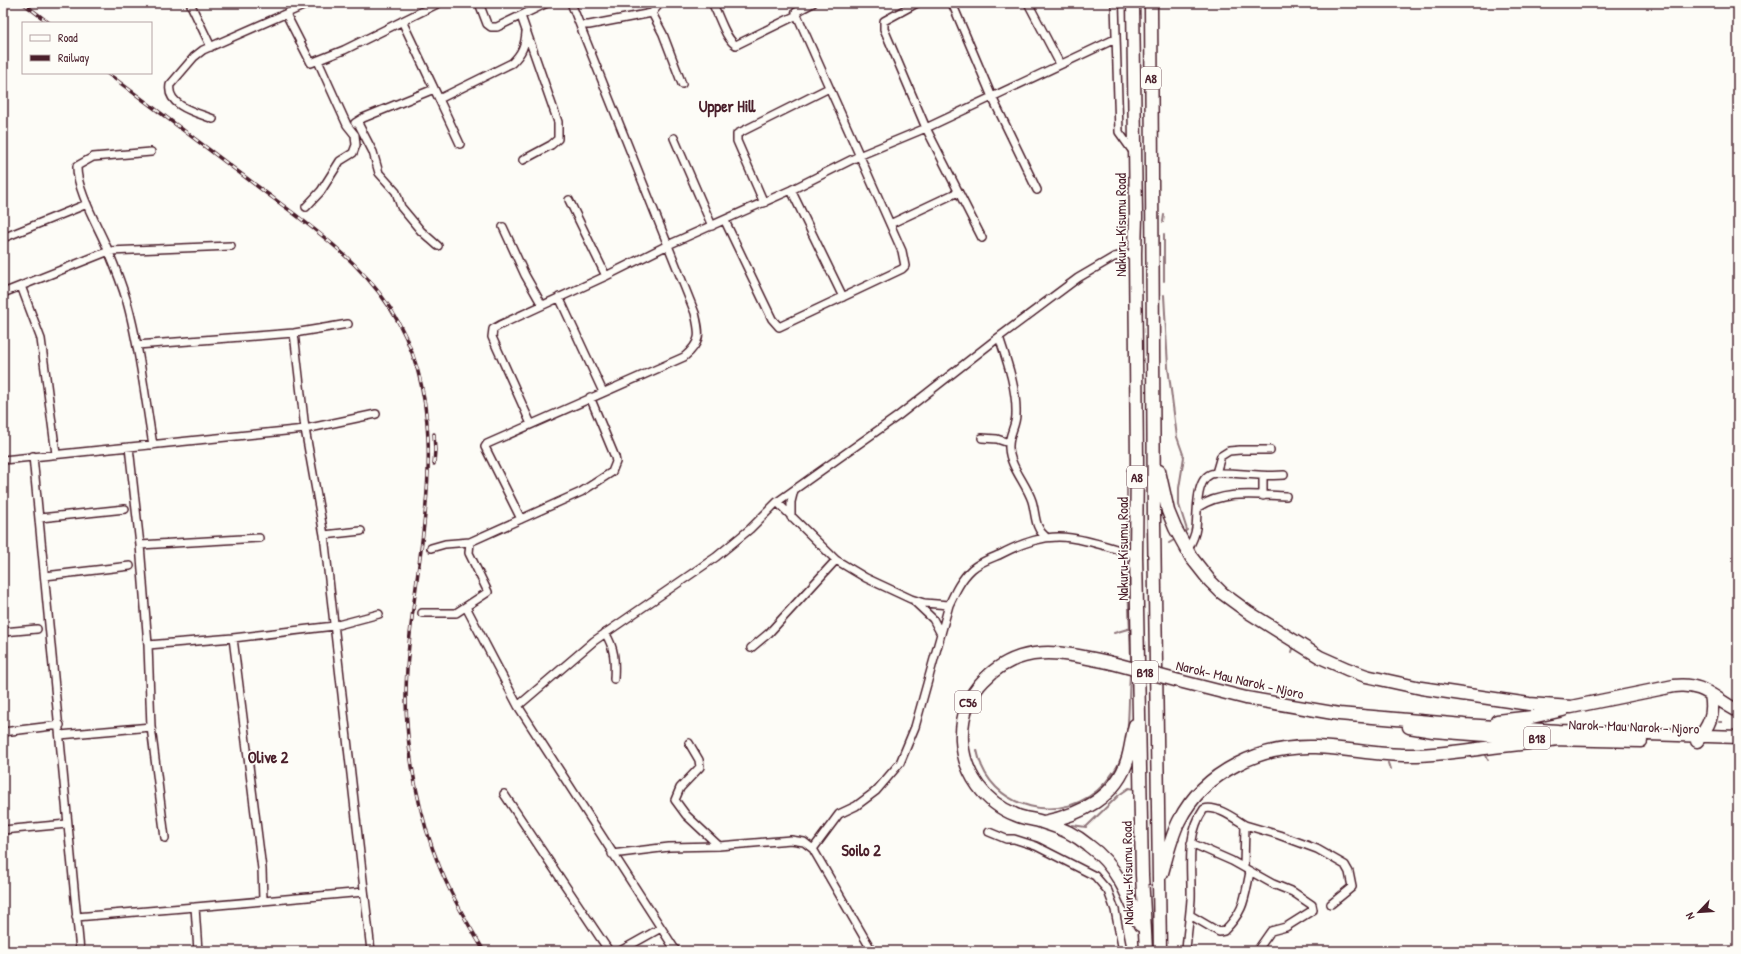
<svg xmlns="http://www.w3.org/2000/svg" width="1741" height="954" font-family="'Patrick Hand',sans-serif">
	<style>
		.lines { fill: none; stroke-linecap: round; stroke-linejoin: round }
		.stream { stroke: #91777b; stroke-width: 2 }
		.street-casing { stroke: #4a1f2b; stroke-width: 10 }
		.highway-casing { stroke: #4a1f2b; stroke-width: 15 }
		.street { stroke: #fdfcf7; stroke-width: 7 }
		.highway { stroke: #fdfcf7; stroke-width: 12 }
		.rail-casing { stroke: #4a1f2b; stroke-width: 3.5 }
		.rail { stroke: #fdfcf7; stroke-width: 2; stroke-dasharray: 6; stroke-linecap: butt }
		.highway-bridge-casing { stroke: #4a1f2b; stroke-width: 15; stroke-linecap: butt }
		.highway-bridge { stroke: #fdfcf7; stroke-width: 12 }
		.labels { text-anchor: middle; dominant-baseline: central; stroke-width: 3.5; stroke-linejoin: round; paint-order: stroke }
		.shield { fill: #fdfcf7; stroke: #806168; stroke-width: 1 }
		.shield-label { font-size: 13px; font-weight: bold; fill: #4a1f2b }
		.street-label { font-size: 14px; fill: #4a1f2b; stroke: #fdfcf7 }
		.quarter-label { font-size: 16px; font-weight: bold; fill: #4a1f2b; stroke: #fdfcf7 }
	</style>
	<rect width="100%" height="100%" fill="#fdfcf7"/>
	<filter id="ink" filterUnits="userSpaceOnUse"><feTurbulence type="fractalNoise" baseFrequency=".025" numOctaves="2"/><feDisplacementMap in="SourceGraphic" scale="8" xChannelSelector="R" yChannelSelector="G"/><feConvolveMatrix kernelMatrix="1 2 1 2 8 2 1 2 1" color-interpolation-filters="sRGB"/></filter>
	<g filter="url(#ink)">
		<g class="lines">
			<path class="stream" d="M1163,222L1164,215
				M1164,234V281
				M1164,295L1168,367L1177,437L1184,457L1179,488V505L1187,530L1183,533
				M1127,470V547
				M1169,543L1174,540
				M1127,558L1131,659
				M1114,633L1131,628
				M1292,652L1293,649
				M1719,722H1722
				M977,750C988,811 1065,828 1105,783C1110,777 1116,770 1119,763C1131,737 1128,703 1130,675
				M1486,755L1488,760
				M1388,763L1390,769
				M1072,825L1086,827L1119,795L1129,788L1134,789"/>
			<defs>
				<path id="street" d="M190,3L211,47
					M479,3L487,24L491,27H497L547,3
					M712,3C719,14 725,39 736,45L797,15
					M917,3L884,21V29L926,128L982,238
					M952,3L992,97L1037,190
					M1028,3L1060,64
					M1115,3L1119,132L1134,153
					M652,13L663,34L682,84
					M286,14L311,63L344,50L439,3
					M521,16L558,122V139L551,145L523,160
					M402,21L439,99L512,63C522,53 525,46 526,32
					M580,25H589L652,13L660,3
					M439,99L460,144
					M213,119C198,113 166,106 170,85L194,57L203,50L310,3
					M359,121V125L373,152L379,173L396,192L401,207L421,231L438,246
					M355,123L363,118L434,89
					M674,138L712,226
					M151,152L93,157L77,166C76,190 99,228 108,250C115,267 122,285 127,302C140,349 145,398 153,445
					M791,190L843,297
					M569,200L606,276
					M764,203L737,141V134L829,88
					M306,207L321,191L340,161L353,153L356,145L355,135L347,125L318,61
					M725,221L772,319L779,327L902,269L905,266L902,251L797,15L796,12L813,3
					M890,224L958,192
					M503,227L525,275L542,305
					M3,238L87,204
					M21,286L41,339L56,454
					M3,293L109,251L231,246
					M559,297L603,392
					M294,333L305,429L324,535L371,951
					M999,337C1007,361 1017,389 1016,415C1016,426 1008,436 1009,448C1010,467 1026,483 1032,501C1036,514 1034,528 1046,537
					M137,345L294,333L348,324
					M531,424L492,337L493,329L500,325L606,276L668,245L791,190L861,155L926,128L1115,39
					M982,438L997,439L1009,443
					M129,447L140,545L148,645L151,727L165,838
					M33,456L80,951
					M3,460L305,429L376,414
					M1216,473L1221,456L1229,451L1240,450H1270
					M1263,476V496
					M777,502L836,560L866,578L911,599L924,603L949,605
					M1198,507C1225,490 1255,495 1286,496
					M791,517V502L794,490
					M40,518L125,509
					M521,519L485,447L487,444L684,357C702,342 700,334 695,313L571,3
					M324,535L361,531
					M140,545L259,538
					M431,548L445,544L470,542L581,492L612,472L616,462L615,457L590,397
					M1187,551C1191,544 1195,537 1196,528C1198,513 1194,474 1216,473C1239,472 1261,477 1284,475
					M45,576L130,566
					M915,602L933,619L941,634
					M466,607L518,706L676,951
					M422,613H456L488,592L469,553L470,542
					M3,632L37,629
					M605,633C615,648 615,661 614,679
					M233,638L262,869L263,900
					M148,645L233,638L334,626L379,614
					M751,648L769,633L836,560
					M518,706L594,641L716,557L750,529L777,502L898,416L999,337L1078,278L1114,257L1135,253
					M3,732L60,725
					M60,735L151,727
					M689,743L699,760L700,767L680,788L675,800L686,815L719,846
					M504,794L609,951
					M1245,825L1279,835L1317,849L1345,865L1349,872L1352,887L1331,904
					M3,830L67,824
					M989,832L1006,839H1014L1036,846L1095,876L1108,891L1115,910L1123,951
					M1191,843L1232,861L1273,884L1293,892L1312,905L1313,910L1286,927L1271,931L1257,951
					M813,849L839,814L856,806L876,791L900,763L915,727L949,605C955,592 961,579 972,569C980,562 989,559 999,555C1022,543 1045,534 1071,538C1093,541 1115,549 1136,555
					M612,854L669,847L719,846L791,840L804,842L813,849L872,951
					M1190,915L1219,932L1224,931C1245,910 1244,900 1250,872
					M76,917L195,907
					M198,951L195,907L364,892
					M620,951L661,928
					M1186,951C1187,934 1190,916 1191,899C1192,868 1185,836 1204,809C1217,805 1235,819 1245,825L1244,867"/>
				<path id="highway" d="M1133,3L1136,217L1135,253L1137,462L1136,555L1142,875L1146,951
					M1151,3L1154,521L1160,951
					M1159,471L1168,511L1175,528L1191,557L1210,581L1222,593L1248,612L1320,657L1347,669L1366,676L1421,688L1529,704L1571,707L1674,686C1703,682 1714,699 1738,711
					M1112,663C1066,653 1021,641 984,680C968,696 961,718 962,741C964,774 985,803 1016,815C1024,819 1034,819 1042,822C1059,827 1075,834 1088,845C1116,865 1128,894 1140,925
					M1179,681L1246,698L1339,714L1464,725L1558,731L1738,737
					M1497,721L1532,717L1563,710
					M1409,727L1433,731L1526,738
					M1550,739L1641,741
					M1697,741C1709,726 1715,714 1711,695
					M1044,822C1080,815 1117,797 1128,758C1131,747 1132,736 1135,725
					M1162,873C1167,855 1171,837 1179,821C1204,771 1262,745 1316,747C1348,748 1380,756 1412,755C1436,755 1461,751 1485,748C1509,745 1533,743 1557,739"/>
			</defs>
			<use href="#street" class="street-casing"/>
			<use href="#highway" class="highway-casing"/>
			<use href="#street" class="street"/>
			<use href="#highway" class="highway"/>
			<defs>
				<path id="rail" d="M23,3L49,23
					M107,73C157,110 207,148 257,186C306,223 356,256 390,308C465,425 407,569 406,696C406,751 419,818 440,868C452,897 468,924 484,951
					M434,434L435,450L434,464"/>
			</defs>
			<use href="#rail" class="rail-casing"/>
			<use href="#rail" class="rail"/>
			<defs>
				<path id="highway-bridge" d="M1112,663L1179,681"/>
			</defs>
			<use href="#highway-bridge" class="highway-bridge-casing"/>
			<use href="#highway-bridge" class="highway-bridge"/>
		</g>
	</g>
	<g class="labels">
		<g class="shield">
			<rect x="1141" y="67" width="20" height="22" rx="3"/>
			<rect x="1127" y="466" width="20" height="22" rx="3"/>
			<rect x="1132" y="661" width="26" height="22" rx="3"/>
			<rect x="955" y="691" width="26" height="22" rx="3"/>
			<rect x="1524" y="727" width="26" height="22" rx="3"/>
		</g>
		<g class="shield-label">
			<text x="1151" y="78">A8</text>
			<text x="1137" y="477">A8</text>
			<text x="1145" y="672">B18</text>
			<text x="968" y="702">C56</text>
			<text x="1537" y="738">B18</text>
		</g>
		<g class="street-label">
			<text transform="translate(1120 225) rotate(-90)">Nakuru-Kisumu Road</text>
			<text transform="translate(1122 549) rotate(-90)">Nakuru-Kisumu Road</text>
			<text transform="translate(1240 679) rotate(13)">Narok- Mau Narok - Njoro</text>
			<text transform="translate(1634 726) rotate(2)">Narok- Mau Narok - Njoro</text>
			<text transform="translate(1127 873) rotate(-91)">Nakuru-Kisumu Road</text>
		</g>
		<g class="quarter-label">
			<text x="727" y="106">Upper Hill</text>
			<text x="268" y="757">Olive 2</text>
			<text x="861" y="850">Soilo 2</text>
		</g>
	</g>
	<rect width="1741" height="954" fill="none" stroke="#fdfcf7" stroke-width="16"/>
	<rect x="8" y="8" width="1725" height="938" fill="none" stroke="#4a1f2b" stroke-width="1.5" filter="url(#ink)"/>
	<rect x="22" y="22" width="130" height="52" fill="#fdfcf7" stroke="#b5a4a5"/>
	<rect x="30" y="35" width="20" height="6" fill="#fdfcf7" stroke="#b5a4a5"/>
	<text x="58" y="42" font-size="12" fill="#4a1f2b">Road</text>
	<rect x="30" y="55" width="20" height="6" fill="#4a1f2b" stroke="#b5a4a5"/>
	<text x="58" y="62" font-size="12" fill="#4a1f2b">Railway</text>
	<g transform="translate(1699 912) rotate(245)" stroke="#fdfcf7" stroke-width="3" paint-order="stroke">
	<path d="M0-3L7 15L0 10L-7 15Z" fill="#4a1f2b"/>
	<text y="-6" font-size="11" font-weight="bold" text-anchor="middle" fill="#4a1f2b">N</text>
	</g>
</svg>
